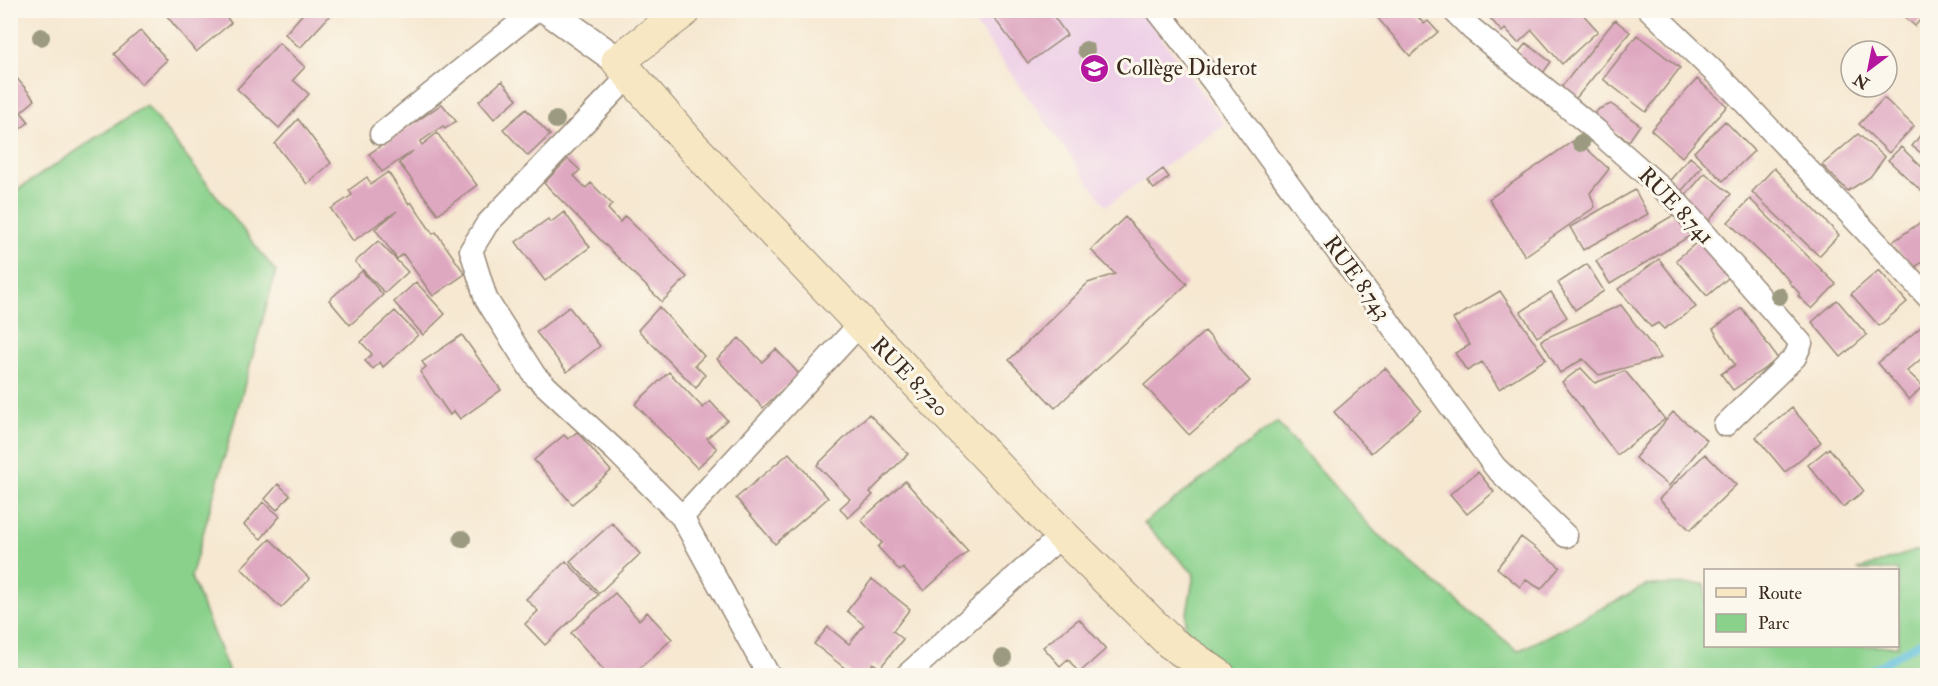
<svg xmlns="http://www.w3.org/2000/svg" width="1938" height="686" font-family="'IM FELL Double Pica',serif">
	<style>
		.built { fill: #eed0e7 }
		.green { fill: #8ad18c; stroke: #627e55; stroke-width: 1.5 }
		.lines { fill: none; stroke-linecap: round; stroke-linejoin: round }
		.stream { stroke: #5bbeda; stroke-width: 8 }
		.building { fill: #dfa8c1 }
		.minor-casing { stroke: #988978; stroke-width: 25 }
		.tertiary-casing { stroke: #988978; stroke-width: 31 }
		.secondary-casing { stroke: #988978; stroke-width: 35 }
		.minor { stroke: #fff; stroke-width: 22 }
		.tertiary { stroke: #fff; stroke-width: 28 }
		.secondary { stroke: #f7e8c3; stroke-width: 33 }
		.tree { fill: #9c9b81 }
		.labels { text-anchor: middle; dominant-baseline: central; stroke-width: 6; stroke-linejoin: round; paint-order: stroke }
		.poi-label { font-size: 22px; fill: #3b2a1e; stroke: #fbf7ec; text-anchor: start }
		.street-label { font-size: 22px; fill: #3b2a1e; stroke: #fbf7ec }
	</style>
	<rect width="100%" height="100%" fill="#fbf7ec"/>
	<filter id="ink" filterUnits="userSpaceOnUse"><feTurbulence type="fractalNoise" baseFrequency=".0167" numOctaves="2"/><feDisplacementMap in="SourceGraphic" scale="12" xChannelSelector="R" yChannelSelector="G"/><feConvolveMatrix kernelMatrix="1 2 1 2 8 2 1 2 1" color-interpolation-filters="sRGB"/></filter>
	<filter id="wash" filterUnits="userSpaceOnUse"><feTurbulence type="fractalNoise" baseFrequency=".008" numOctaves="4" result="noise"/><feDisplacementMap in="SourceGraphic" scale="24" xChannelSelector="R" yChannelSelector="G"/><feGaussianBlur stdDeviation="1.35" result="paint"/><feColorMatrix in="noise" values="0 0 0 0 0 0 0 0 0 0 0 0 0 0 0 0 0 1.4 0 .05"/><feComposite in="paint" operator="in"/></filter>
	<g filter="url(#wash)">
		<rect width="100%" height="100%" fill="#f6e8d1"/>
		<path class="built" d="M966,11H1142L1225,125L1106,206Z"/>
		<path class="green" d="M146,105L276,272L191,577L230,675H11V194Z
			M1277,422L1376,533L1518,651L1647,585L1705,584L1706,646H1898V570H1857L1927,547V675H1176L1194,574L1144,523Z"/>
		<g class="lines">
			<path class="stream" d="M1861,676L1928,638"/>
		</g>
		<g id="blocks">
			<path class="building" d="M174,10H221L231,23L196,52L167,16Z
				M306,10H335L300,48L285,34Z
				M988,10H1049L1067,35L1028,63Z
				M1371,10H1412L1424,24L1428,21L1438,32L1410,56Z
				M1499,10H1579L1598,31L1562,64L1532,30L1518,43L1505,29L1502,32L1490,18Z
				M1897,10H1928V11L1915,26Z
				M1615,20L1630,32L1573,102L1559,90Z
				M141,30L167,60L141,84L114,54Z
				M1637,35L1680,68L1646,112L1603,79Z
				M279,43L305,67L293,80L309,94L279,128L237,89Z
				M1526,43L1551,62L1540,77L1515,57Z
				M10,70L35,100L21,112L29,122L10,137Z
				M1697,79L1727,106L1682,157L1651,130Z
				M502,81L517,99L494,119L479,101Z
				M1884,98L1914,126L1889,153L1859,124Z
				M442,104L456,121L445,129L443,126L420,142L422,145L437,133L477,185L438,214L399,163L413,151L382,172L369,154Z
				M1611,104L1640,125L1629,141L1591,117L1599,109Z
				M526,109L550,135L528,156L503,129Z
				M298,119L331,163L307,184L275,144Z
				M1725,121L1754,151L1723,181L1694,152Z
				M1928,125V158L1912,146Z
				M1858,134L1885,157L1870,177L1848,191L1822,165Z
				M1576,139L1609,169L1590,193L1595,207L1525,256L1489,199Z
				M1901,147L1928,173V197L1888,160Z
				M1690,157L1702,167L1678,195L1666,185Z
				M568,159L580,170L574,176L586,188L591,183L612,204L608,209L620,222L625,216L687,277L662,302L544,183Z
				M1774,168L1839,235L1819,256L1752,192Z
				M1163,169L1169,177L1154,189L1147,181Z
				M388,172L409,204L411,202L433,234L436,232L465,274L433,296L403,254L397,259L375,229L397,211L353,241L331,209L352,195L349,190L367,177L371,184Z
				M1705,173L1731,194L1708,222L1681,201Z
				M1635,190L1648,214L1583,250L1570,227Z
				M1750,199L1836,284L1812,309L1798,296L1800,294L1789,282L1790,281L1728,222Z
				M564,212L590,247L545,281L516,242L548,219L551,222Z
				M1677,213L1690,236L1610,284L1596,261Z
				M1125,217L1187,284L1055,408L1009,360L1088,283L1115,274L1091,250Z
				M1928,217V258L1915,267L1891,243Z
				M1703,237L1734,273L1707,296L1676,260Z
				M378,241L408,272L385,293L355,262Z
				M1659,259L1696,307L1664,329L1658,323L1651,327L1618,289Z
				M1587,264L1604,291L1575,310L1558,283Z
				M1879,270L1907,302L1879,326L1851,294Z
				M362,271L383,295L350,325L329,300Z
				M416,282L445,314L423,335L394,302Z
				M1500,291L1546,359L1499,389L1482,362L1467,371L1455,353L1470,345L1453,319Z
				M1551,292L1567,317L1537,337L1521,312Z
				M1837,300L1867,335L1841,357L1812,322Z
				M1621,305L1661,358L1599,375L1583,359L1560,373L1541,340Z
				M569,307L600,346L567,372L536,332Z
				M659,307L704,356L695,365L705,375L696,388L638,330Z
				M1742,308L1778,359L1733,390L1721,374L1735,365L1713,329Z
				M395,311L418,335L383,367L380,362L373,369L365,361L372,354L361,342Z
				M1928,321V353L1907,371L1923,386L1909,400L1878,363Z
				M1205,331L1250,381L1189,435L1144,385Z
				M462,335L501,390L460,419L454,411L450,415L420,372L426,367L422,362Z
				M739,338L762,362L776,349L799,374L763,408L717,359Z
				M1385,368L1421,410L1371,453L1334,412Z
				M1581,368L1595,383L1625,371L1665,419L1617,455L1562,382Z
				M669,372L703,408L710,401L727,420L707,438L717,449L697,468L635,404Z
				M1792,408L1821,442L1785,472L1756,437Z
				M1673,412L1707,440L1669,486L1635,458Z
				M869,414L908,454L870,492L873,495L848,518L840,508L850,499L817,465Z
				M577,432L611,471L572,504L534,460L564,435L568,439Z
				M1829,448L1864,491L1843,507L1808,465Z
				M789,453L828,498L775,544L736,498Z
				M1705,454L1736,485L1690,530L1659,499Z
				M1478,472L1494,492L1467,514L1450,494Z
				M905,481L968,551L924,591L903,568L900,571L878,547L882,543L861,520Z
				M278,484L290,495L277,510L265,499Z
				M263,502L280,516L261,539L244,525Z
				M612,523L640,554L599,593L570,561Z
				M1521,537L1560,567L1541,589L1526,580L1520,587L1497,568Z
				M270,539L310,579L281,608L241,568Z
				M566,561L598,595L545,645L525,624L538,611L526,599Z
				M872,579L910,609L893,631L903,639L880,668L873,663L864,676H855L814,644L828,627L849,644L864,625L847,611Z
				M615,593L639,620L647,612L672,639L631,676H609L571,633Z
				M1079,619L1106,649L1079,673L1068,659L1060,666L1043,647Z"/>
		</g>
	</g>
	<g filter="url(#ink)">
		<use href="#blocks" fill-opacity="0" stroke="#988978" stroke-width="1.5"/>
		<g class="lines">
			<defs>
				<path id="minor" d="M1157,10L1213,81L1495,467L1566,536
					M1453,10L1472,29L1597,131L1675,200L1801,343L1795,357L1725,425
					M1650,10L1731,88L1928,297
					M631,74L487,224L471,250L486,299L535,376L616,451L682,517
					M381,134L536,10
					M769,676L682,517L860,324
					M906,676L1062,535"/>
				<path id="tertiary" d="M547,10L618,61"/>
				<path id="secondary" d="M685,10L618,61L692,146L1062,535L1170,642L1219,676"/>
			</defs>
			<use href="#minor" class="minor-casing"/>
			<use href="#tertiary" class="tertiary-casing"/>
			<use href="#secondary" class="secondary-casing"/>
			<use href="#minor" class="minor"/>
			<use href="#tertiary" class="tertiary"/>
			<use href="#secondary" class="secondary"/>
		</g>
		<g class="tree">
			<circle cx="41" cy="37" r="9"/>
			<circle cx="1086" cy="50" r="9"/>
			<circle cx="556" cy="120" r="9"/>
			<circle cx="1581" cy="143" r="9"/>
			<circle cx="1779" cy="296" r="9"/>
			<circle cx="462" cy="539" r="9"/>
			<circle cx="1003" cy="658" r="9"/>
		</g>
	</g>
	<defs>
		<symbol id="school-disc" viewBox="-11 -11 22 22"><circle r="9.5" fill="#b5179e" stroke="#fbf7ec"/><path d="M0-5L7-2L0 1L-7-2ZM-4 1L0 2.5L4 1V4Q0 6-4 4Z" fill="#fff"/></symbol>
	</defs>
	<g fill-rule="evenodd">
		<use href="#school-disc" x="1078" y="52" width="33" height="33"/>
	</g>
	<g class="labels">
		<g class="poi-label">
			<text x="1116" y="68">Collège Diderot</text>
		</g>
		<g class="street-label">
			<text transform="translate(1676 206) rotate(46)">RUE 8.741</text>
			<text transform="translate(1357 278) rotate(54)">RUE 8.743</text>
			<text transform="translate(910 377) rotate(46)">RUE 8.720</text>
		</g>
	</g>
	<rect width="1938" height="686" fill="none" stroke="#fbf7ec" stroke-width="36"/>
	<rect x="1704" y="569" width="195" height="78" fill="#fbf7ec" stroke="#aea59a" stroke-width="1.5"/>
	<rect x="1716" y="588" width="30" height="9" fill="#f7e8c3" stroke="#aea59a" stroke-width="1.5"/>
	<text x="1758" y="599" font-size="18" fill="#3b2a1e">Route</text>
	<rect x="1716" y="614" width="30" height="18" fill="#8ad18c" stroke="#aea59a" stroke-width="1.5"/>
	<text x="1758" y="629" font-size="18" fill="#3b2a1e">Parc</text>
	<g transform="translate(1869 69) rotate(212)"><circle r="28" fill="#fbf7ec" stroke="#aea59a" stroke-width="1.5"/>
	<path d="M0-4.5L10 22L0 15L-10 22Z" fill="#b5179e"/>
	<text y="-9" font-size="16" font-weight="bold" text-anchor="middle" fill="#3b2a1e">N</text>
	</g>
</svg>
